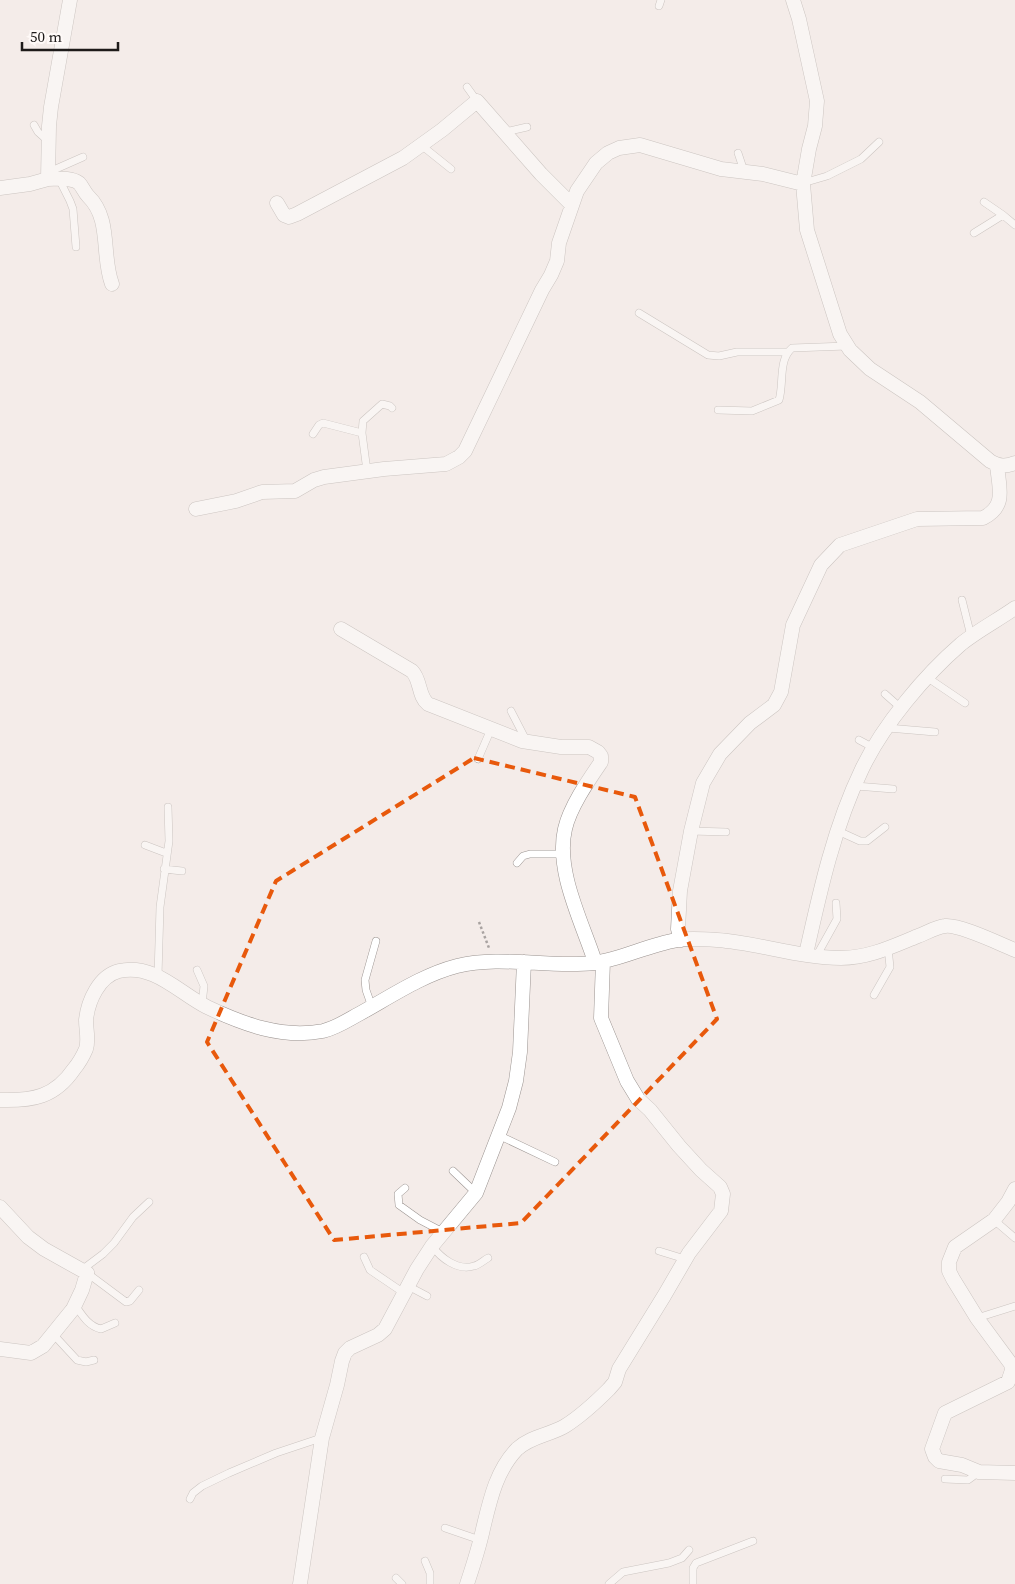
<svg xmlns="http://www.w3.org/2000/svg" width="1015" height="1584" font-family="'Source Serif 4',serif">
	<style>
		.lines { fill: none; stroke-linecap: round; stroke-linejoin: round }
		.lane-casing { stroke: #9b9491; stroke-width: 8 }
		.street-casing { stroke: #9b9491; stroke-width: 15 }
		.path { stroke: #a8a2a0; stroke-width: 2.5; stroke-dasharray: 2.5 2.5; stroke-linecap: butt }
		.lane { stroke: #fff; stroke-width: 7 }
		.street { stroke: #fff; stroke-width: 14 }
		.marked { fill: none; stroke: #e8590c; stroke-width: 4; stroke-dasharray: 10 6; stroke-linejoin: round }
	</style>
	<rect width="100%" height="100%" fill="#f4ece9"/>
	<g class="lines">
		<defs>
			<path id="lane" d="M659,6L661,0
				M467,87L477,101
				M34,125L38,132L48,141
				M505,132L527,127
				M421,145L451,169
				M738,153L744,171
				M49,172L83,157
				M59,179L70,201L73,209L76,247
				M803,183L827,176L861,159L879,142
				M984,202L1003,215
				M974,233L1003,215L1015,225
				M639,313L708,355L719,356L737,352H787
				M718,410L752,411L779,400C784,384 778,360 792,348L847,346
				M313,434L319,425L323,423L362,433
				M367,471L362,433L363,421L382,404L390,406L392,408
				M962,600L971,636
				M928,678L965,703
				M885,694L902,709
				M511,711L527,742
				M888,728L935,732
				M859,740L874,748
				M478,759L491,729
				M856,786L893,789
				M691,831L726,832
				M838,831L860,841H867L885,827
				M145,845L166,853
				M517,863L523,856L530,854H563
				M164,869L182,871
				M817,955L837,919L836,903
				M197,970L204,986L202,1004
				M158,976L160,907L169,841L168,807
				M874,995L890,967L888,948
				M372,1007L366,990L365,980L376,941
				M498,1135L555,1162
				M453,1171L476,1193
				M405,1188L398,1194L399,1205L420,1220L443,1232
				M994,1220L1015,1238
				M432,1246C441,1258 457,1271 474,1266C479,1265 484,1260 488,1258
				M659,1251L685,1259
				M364,1257L370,1270L404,1293
				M83,1269L103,1254L114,1243L133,1217L149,1202
				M87,1273L126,1302L130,1301L139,1290
				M408,1286L427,1296
				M75,1305C82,1315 88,1326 101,1329L115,1323
				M977,1318L1015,1306
				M53,1334L77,1360L86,1362L94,1360
				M945,1479L968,1480L979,1472
				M190,1499L193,1493L202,1486L229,1473L276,1453L321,1438
				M445,1528L480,1540
				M425,1561L430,1573V1584
				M396,1578L402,1584
				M609,1584L623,1572L669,1563L682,1558L689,1550
				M693,1584V1568L696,1563L753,1541"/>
			<path id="street" d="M793,0L799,19L817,101L815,126L809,149L803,184L807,230L840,334L850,350L870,369L920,402L990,461C999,466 1005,467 1015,463
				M48,179C57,179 71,177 79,183C82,186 84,192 88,196C112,219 101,255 112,284
				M0,188L30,184L48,179L49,126L51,107L70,0
				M277,203L284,215L289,217L297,214L403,158L442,130L477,101L541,174L572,205
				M196,509L236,501L262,492L295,491L314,480L324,477L384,469L446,464L459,457L465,451L542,290L551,275L557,261L559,243L577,191L596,163L608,153L619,148L640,145L721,169L763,174L803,184
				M341,629L412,671C421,680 418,696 428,704L522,741L561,747H589L598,752L601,756V762C588,781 570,807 565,829C555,871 583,924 595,962
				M681,940L678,929L680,891L691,831L703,783L720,754L750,723L774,705L781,692L793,625L821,565L840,545L917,519L983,518C1007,506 999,488 997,465
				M806,954C820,891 834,827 862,769C883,725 925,675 961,644C977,631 998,620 1015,608
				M0,1100C33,1101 55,1097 74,1069C79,1063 83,1056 86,1049C89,1040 86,1030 86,1020C88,1001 99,976 119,971C154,963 179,993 207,1007C243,1024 282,1039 323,1031C336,1028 348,1020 359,1014C390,997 422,975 457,966C501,955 548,968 594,963C622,959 648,945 677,940C689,938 704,939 717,940C759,943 800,958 841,958C869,958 893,946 918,936C926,933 936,927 945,926C959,924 1000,944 1015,950
				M1015,1189L1008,1202L994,1220L955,1247L949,1262V1271L953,1279L977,1318L1011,1364L1012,1370L1008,1382L945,1413L932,1449L935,1457L939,1461L962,1465L979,1472L1015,1473
				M0,1207L28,1237L44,1249L87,1273L82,1290L73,1309L43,1346L31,1353L0,1349
				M300,1584L322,1438L337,1385L342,1361L345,1353L350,1348L378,1335L385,1329L417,1269L432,1246L476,1193L509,1108L516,1081L520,1052L524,962
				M467,1584C473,1566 479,1548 483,1529C490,1500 496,1471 517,1449C531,1436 550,1435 565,1426C581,1416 596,1402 609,1389L615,1382L619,1369L664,1296L689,1253L721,1211L723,1194L720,1187L701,1170L679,1146L650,1110L638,1099L627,1081L601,1018L603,961"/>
		</defs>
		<use href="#lane" class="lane-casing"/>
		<use href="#street" class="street-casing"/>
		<path class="path" d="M479,922L489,948"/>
		<use href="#lane" class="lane"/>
		<use href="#street" class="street"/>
	</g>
	<path d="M0 0H1015V1584H0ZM474,758L635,797L717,1019L521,1223L334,1240L207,1042L276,881Z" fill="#f4ece9" fill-opacity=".55" fill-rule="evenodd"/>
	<path class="marked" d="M474,758L635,797L717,1019L521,1223L334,1240L207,1042L276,881Z"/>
	<path d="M22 42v8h96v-8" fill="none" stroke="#1d1a19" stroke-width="2.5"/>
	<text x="30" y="42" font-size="15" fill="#1d1a19" stroke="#fffaf8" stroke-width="4" paint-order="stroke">50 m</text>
</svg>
